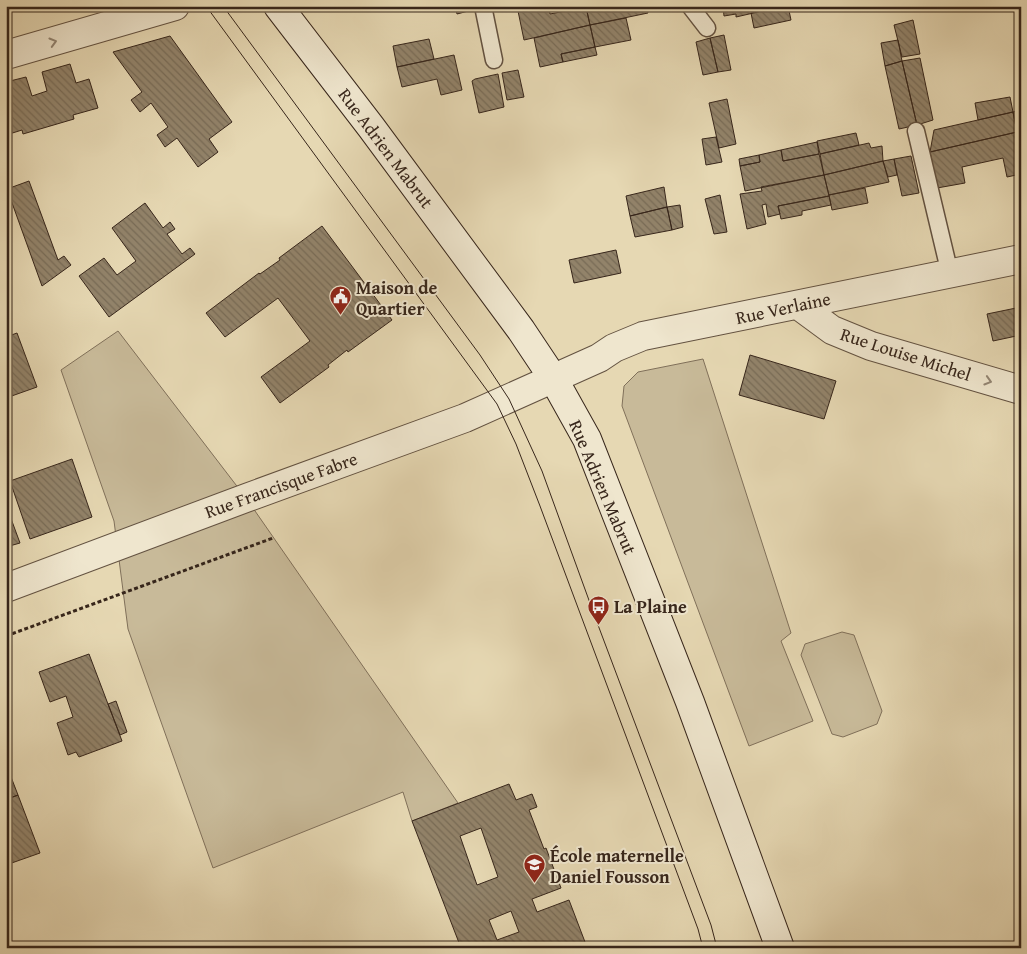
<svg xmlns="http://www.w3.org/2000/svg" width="1027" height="954" font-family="'Gentium Book Plus',serif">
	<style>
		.grass { fill: #c8ba99; stroke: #80705a }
		.building { fill: url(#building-back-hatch); stroke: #37261b; fill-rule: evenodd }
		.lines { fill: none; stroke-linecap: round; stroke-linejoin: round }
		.lane-casing { stroke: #635241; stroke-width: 19 }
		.street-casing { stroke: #635241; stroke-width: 30 }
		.secondary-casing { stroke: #37261b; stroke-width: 30 }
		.path { stroke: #37261b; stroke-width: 3; stroke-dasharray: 4 2.5; stroke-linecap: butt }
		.lane { stroke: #efe6ce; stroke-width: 16 }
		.street { stroke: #efe6ce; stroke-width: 28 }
		.secondary { stroke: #efe6ce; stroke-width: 28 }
		.tram { stroke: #37261b; stroke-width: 1 }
		.oneway { stroke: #938674 }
		.labels { text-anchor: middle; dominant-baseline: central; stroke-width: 4; stroke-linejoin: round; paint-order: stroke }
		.street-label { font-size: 18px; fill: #37261b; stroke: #efe6ce }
		.poi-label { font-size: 18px; font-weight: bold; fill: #37261b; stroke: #efe6ce; text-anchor: start }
	</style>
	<defs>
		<pattern id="building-back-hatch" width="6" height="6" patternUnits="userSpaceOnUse" patternTransform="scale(1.25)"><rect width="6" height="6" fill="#92836a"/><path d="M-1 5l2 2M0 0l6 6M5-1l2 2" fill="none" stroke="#786b56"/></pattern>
	</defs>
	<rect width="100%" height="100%" fill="#e6d8b3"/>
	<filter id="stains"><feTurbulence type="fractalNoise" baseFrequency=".004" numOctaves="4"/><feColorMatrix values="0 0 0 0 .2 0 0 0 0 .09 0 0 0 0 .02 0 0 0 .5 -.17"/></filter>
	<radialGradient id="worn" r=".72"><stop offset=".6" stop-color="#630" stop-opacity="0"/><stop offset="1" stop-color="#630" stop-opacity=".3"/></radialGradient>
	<path class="grass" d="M118,331L246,498L458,803L412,821L403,792L213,868L128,629L114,521L61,370Z
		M703,359L791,633L781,641L813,721L749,746L622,406L624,386L638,372Z
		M842,632L854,635L882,711L877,724L843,737L832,734L801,655L805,644Z"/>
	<path class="building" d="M455,6H476V9L457,14Z
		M539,6H549L550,14L586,7L590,25L524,40L518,11Z
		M646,6L648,13L590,25L586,7Z
		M661,6H681V7L662,11Z
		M723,6H784L736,17V14L724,16Z
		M784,6H788L791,20L754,28L751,13Z
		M626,18L631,40L595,47L590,25Z
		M913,20L920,54L902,57L894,25Z
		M590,25L595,47L561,54L563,62L540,67L534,38Z
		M724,35L731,70L718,72L710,38Z
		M170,36L232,122L209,139L218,152L198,167L177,138L165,147L157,135L168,127L151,103L140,112L131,100L142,92L113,52Z
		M710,38L718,72L703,75L696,42Z
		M429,39L434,59L397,67L393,46Z
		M898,40L902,61L885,66L881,43Z
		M595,47L597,55L563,62L561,54Z
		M454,55L462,90L441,95L437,79L402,87L397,67Z
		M920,58L933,120L917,125L902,61Z
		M902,61L917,125L899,129L885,66Z
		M70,64L76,83L89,79L98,108L73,115L74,119L23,134L22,130L6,135V82L26,77L32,96L47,91L42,72Z
		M518,70L524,97L507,100L502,73Z
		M498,74L504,107L479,113L472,81L475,79Z
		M1010,97L1013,112L978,120L975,103Z
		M727,99L736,144L719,148L709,103Z
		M1021,110V132H1017L1013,112Z
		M1013,112L1017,132L930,152L934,130Z
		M1017,132H1021V147Z
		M1017,132L1021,147V174L1007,177L1003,158L962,167L965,183L937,188L930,152Z
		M856,133L859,145L820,154L817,141Z
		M716,137L722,162L706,165L702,139Z
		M817,142L819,154L783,161L781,150Z
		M869,143L871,148L882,146L883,161L824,175L820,154Z
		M781,150L783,161L819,154L824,175L745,191L740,166L760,162L759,155Z
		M759,155L760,162L740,166L739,159Z
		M911,156L919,193L902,196L894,159Z
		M894,159L897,175L888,177L883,161Z
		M883,161L889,182L829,195L824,175Z
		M824,175L829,196L778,206L780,214L768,217L766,204L762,205L766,224L747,229L740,194L762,191L761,187Z
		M29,181L58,260L64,256L71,265L42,286L7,189Z
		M664,187L667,207L630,216L626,196Z
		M865,188L868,203L832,210L829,195Z
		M720,195L727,232L714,234L705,199Z
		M829,196L831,205L802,211V215L781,219L778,206Z
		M145,203L163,228L170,222L175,229L167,234L182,254L190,248L195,254L109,317L79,276L104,258L117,275L136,261L112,228Z
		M680,205L683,227L672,230L667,207Z
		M667,207L672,230L635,237L630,216Z
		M322,226L392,320L348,352L347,350L328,365L329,367L280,403L261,377L310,341L278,298L225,337L206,313L259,273L260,274L280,260L279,258Z
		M616,250L621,273L574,283L569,260Z
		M1021,307V335L993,341L987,314Z
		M17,333L37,387L6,398V337Z
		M750,355L836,381L824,419L739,395Z
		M72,459L92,517L30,539L10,481Z
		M6,505L20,543L6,547Z
		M1021,616V669L1018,661L1016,641Z
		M89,654L122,741L79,757L76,752L68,755L57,723L73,717L66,696L50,702L39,672Z
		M116,701L127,732L120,735L108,704Z
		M6,764L18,795L10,798L6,787Z
		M509,784L516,800L532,794L537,807L529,810L544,849L546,848L561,888L532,899L537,912L569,900L585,942L581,943L583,948H461L412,821ZM481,828L498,877L477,885L460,836ZM511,911L519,932L497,940L489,920Z
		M6,787L10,798L18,795L40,853L6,865Z"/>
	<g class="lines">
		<defs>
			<path id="lane" d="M483,6L494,60
				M690,6L707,28
				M916,131L950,274"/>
			<path id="street" d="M6,55L175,6
				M798,305L832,330L871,346L1021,390
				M6,588L246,498L465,418L599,358L614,348L643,336L1021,259"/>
			<path id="secondary" d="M278,6L371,127L521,330L553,378L587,439L690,702L780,948"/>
		</defs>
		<use href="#lane" class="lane-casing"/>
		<use href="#street" class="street-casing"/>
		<use href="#secondary" class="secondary-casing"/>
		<path class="path" d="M6,636L273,538"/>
		<use href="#lane" class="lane"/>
		<use href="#street" class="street"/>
		<use href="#secondary" class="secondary"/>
		<path class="tram" d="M206,6L497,404L516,444L540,506L698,929L703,948
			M223,6L480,355L509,399L542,471L598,625L711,925L717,948"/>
	</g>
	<defs><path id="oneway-chevron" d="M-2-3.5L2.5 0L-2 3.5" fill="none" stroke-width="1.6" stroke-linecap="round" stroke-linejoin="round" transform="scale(1.25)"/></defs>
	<g class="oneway">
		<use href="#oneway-chevron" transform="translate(53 42) rotate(-16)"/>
		<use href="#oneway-chevron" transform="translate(988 381) rotate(17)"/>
	</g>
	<defs>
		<symbol id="civic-pin" viewBox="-11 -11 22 30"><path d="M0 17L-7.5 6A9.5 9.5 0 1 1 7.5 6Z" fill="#8f2418" stroke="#efe6ce"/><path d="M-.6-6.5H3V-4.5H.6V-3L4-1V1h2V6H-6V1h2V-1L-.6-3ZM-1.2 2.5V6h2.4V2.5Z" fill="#fff"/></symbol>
		<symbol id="bus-pin" viewBox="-11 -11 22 30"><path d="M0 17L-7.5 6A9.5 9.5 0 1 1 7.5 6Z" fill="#8f2418" stroke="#efe6ce"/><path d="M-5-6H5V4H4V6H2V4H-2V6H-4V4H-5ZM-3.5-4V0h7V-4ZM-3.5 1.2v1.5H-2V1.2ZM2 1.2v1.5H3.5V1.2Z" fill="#fff"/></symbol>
		<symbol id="school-pin" viewBox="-11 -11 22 30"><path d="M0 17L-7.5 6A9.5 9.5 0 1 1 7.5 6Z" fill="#8f2418" stroke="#efe6ce"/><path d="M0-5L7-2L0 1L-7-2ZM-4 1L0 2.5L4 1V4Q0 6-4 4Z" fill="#fff"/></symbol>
	</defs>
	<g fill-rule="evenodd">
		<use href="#civic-pin" x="328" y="284" width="25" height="34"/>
		<use href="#bus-pin" x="586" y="594" width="25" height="34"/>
		<use href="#school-pin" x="522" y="852" width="25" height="34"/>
	</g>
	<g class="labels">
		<g class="street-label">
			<text transform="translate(386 148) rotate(53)">Rue Adrien Mabrut</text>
			<text transform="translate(783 308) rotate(-12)">Rue Verlaine</text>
			<text transform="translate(906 354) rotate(18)">Rue Louise Michel</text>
			<text transform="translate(281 485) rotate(-20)">Rue Francisque Fabre</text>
			<text transform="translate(603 487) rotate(67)">Rue Adrien Mabrut</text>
		</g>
		<g class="poi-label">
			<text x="356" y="287">Maison de<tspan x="356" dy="21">Quartier</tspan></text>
			<text x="614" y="606">La Plaine</text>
			<text x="550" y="855">École maternelle<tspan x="550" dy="21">Daniel Fousson</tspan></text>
		</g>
	</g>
	<rect width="1027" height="954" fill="none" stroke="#e6d8b3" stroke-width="25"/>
	<rect x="8" y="8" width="1012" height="939" fill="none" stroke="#37261b" stroke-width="2.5"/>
	<rect x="12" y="12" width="1002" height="929" fill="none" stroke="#37261b"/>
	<rect width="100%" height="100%" filter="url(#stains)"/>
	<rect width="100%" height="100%" fill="url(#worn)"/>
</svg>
